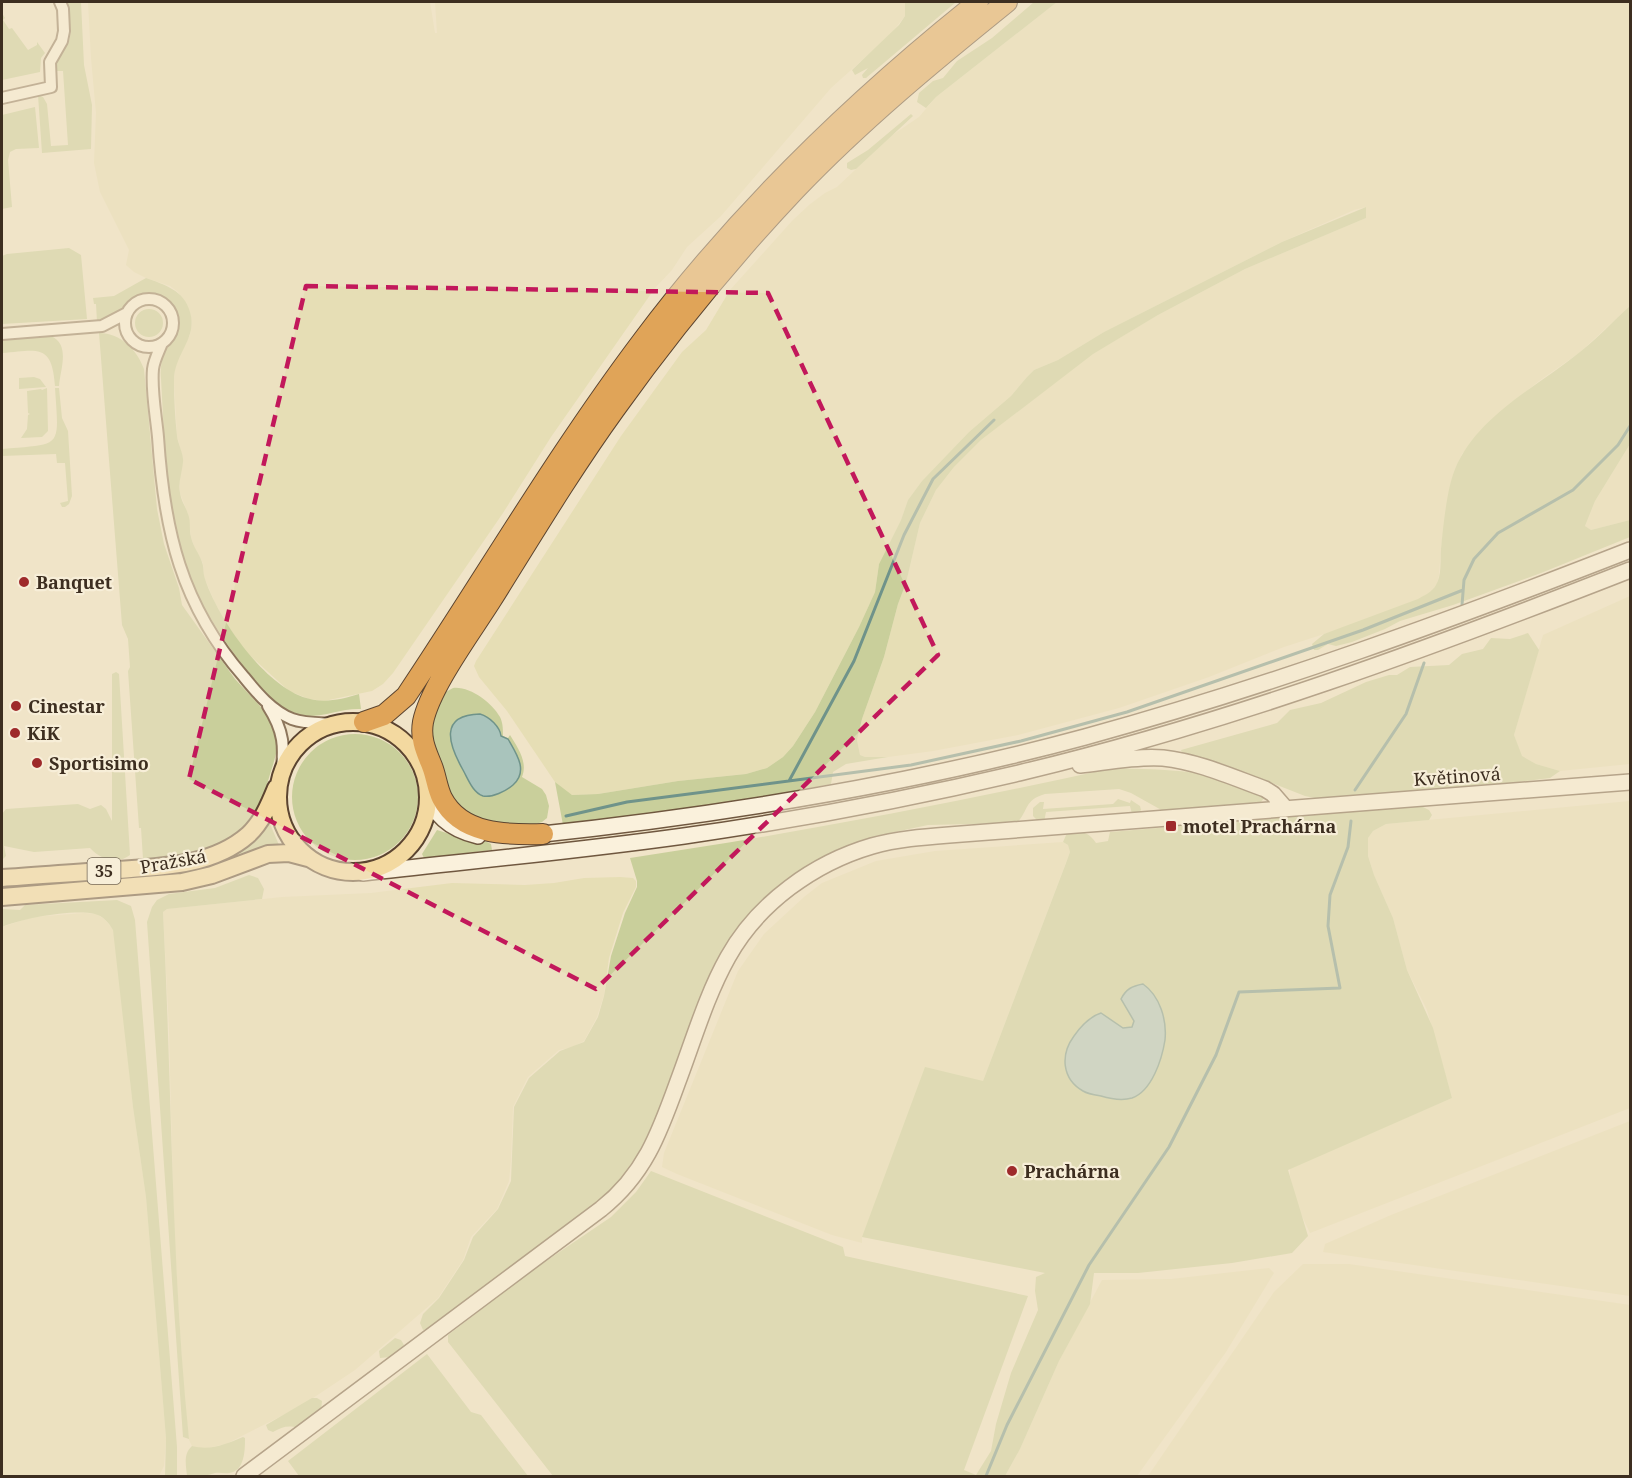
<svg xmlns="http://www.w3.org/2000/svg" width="1632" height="1478" font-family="'Noto Serif',serif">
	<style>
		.farmland { fill: #e6deb5 }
		.green { fill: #c9cf9b }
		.water { fill: #a9c4bc; stroke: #6f938a; stroke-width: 1.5 }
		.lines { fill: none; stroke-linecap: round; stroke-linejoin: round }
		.stream { stroke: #6f938a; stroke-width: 3 }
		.minor-casing { stroke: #8d765c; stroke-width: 14 }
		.secondary-casing { stroke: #6f573f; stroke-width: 18 }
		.primary-casing { stroke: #5b4430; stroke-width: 20 }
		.motorway-casing { stroke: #5b4430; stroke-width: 22 }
		.minor { stroke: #faf1dc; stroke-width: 10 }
		.secondary { stroke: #faf1dc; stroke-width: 15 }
		.primary { stroke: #f3d9a0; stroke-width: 16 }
		.motorway { stroke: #e0a458; stroke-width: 20 }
		.marked { fill: none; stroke: #c2185b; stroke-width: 4.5; stroke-dasharray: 12 8; stroke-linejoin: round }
		.poi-dot { fill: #9e2a2b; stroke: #f7eed8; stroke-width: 2 }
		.labels { text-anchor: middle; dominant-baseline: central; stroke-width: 4.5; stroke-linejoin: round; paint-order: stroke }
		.shield { fill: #f7eed8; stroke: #756857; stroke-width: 1.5 }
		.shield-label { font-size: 16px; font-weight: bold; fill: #3d2e20 }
		.poi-label { font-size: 18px; font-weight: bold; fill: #3d2e20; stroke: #f7eed8; text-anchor: start }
		.street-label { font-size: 18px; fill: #3d2e20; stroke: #f7eed8 }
	</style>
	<rect width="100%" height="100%" fill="#f0e4c8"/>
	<path class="farmland" d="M88,2H430L435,33H437L435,2H905V16L890,35L831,88L721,216L687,247L672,270L655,288L551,437L503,513L393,673L383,684L372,691L324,701L309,699L289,691L246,652L228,626L215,603L204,577L203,563L195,549L191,537L188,514L180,493V473L183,459L177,436L174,380L175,367L179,354L190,335L192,323L190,312L178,292L170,286L146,278L134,272L126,265L129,250L100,192L94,163L96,113L91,58Z
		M1057,2H1630V306L1579,353L1539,381L1491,420L1462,454L1454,471L1450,487L1441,547L1439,575L1437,584L1431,592L1419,599L1361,622L1284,647L1209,677L1119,708L1018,735L933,751L888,757H865L860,755L857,740L862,719L884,657L898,604L906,583L920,523L936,490L954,467L981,440L1092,354L1158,315L1245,269L1366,218V207L1354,210L1282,242L1104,332L1058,360L1034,370L1027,377L1011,396L969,432L922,481L908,500L901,520L879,564L875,592L859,627L815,712L793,746L783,757L767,768L746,774L678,781L598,794L572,795L567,793L555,782L507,711L479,677L474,666L476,661L621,436L682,352L706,330L730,290L792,221L809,205L825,193L837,187L891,136L919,117L936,97Z
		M1630,444V520L1591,530L1585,526L1595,501Z
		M1630,596V764L1560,771L1536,764L1521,756L1514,735L1543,635Z
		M1630,801V1108L1310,1233L1298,1208L1290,1176V1168L1452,1098L1427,1010L1407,970L1393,918L1374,875L1368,856V838L1373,831L1386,824Z
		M1063,842L1068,845L1070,852L983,1081L862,1237V1243L832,1235L677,1174L662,1167L664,1153L738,971L764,934L804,897L822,883L876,861L935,851Z
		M620,877L633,878L636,881V887L623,913L609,958L604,995L597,1017L584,1041L573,1047L559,1050L528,1077L513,1107L511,1161L509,1181L497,1209L471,1237L463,1260L438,1298L355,1370L301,1406L226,1444L203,1449L192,1446L189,1440L184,1395L174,1232L169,1029L163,912L167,909L282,897L371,893L452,883L525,885L554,883L584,878Z
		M84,913L97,914L104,919L113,929L116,945L133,1107L146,1197L166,1438L164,1466L159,1476H2V927L33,917Z
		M1630,1121V1296L1323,1252L1325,1244L1391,1215Z
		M1303,1264H1349L1630,1305V1476H1148L1274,1292Z
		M1269,1268L1274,1273L1226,1352L1137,1476H1005L1020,1449L1059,1361L1102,1280L1171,1279Z"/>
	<path class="green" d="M65,2H81L84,65L92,105L91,149L42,153L38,95L43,97L47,104L51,146L68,145L63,71H54C55,58 64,52 69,41C73,29 68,13 65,2Z
		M905,2H956L866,78H863L862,75L868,68L855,75L852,70L899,25L905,16Z
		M1034,2H1057L936,97L926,108L917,102L919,93L933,81L943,78L957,61L992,38Z
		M2,13L5,18L3,20L9,29L12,28L28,50L37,45V42L45,53L41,58L40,72L2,80Z
		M35,107L39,148L16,149L10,152L8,160L12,207L2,209V115Z
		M911,114L913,116L856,169L851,170L847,168V163L868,150Z
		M1366,207V218L1245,269L1158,315L1093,354L981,440L954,467L936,490L920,523L906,583L898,604L884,657L862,719L857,740L860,755L865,757H888L846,764L833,772L831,784L747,800L563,825L555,782L572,795L598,794L678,781L746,774L767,768L783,757L793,746L815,712L859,627L875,592L879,564L901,520L908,500L922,481L969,432L1011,396L1027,377L1034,370L1058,360L1104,332L1282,242Z
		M69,248L81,255L87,319L2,324V256L7,254Z
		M146,278C165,285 184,290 190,312C198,339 174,353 174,381C174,399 175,418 177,436C178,444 184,455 183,462C182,473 178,482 180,493C181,501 186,507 188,514C191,521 189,530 191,537C193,547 199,553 202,562C204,567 203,574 205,579C218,619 267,690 310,699C326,703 343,699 359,694L361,709C338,708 317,721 294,714C276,708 260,686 248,672C215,630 187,585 176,532C165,482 164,430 161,379C160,370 161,361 165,352C167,347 172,343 175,338C183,324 178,306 165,298C137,280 123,318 97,322L96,304H94L93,298L114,296Z
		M1630,306V444L1595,501L1585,526L1591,530L1630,520V537L1541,573L1453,605L1400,621L1385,629L1352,642L1336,646L1328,644L1318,650H1314L1312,644L1324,634L1418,599C1425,595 1432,592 1436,585C1442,575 1440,561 1441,549C1443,528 1447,488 1455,469C1478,415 1537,387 1580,352C1598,338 1613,321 1630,306Z
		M135 323a14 14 0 1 1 28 0a14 14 0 1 1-28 0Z
		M99,333C121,333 137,350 144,369L157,509L164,544L179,588L182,605L235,679L271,718C282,736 277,753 271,771C266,786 264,802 255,815C232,850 182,857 143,859L141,828H139L128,671L130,667L128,639L122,625Z
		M51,336C71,345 60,370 59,386H55C52,343 38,350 2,353V340Z
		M34,377L40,379L46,387L19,389V378Z
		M47,388L48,431L42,437L21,438L27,429L28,415L30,414L28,413L27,391L41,389L42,390Z
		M55,388H59L62,418L68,431L72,496L69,504L65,507H62L60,503L68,501L65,463H57L56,454L2,456V449C63,444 59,449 55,388Z
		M1528,633L1539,650L1514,735L1522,756L1536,764L1560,771L1550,778L1470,788L1320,799L1305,796L1223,764L1183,755L1181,750L1277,723L1290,710L1321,703L1366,682L1389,675H1397L1410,667L1449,665L1462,654L1483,649L1491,638L1510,639Z
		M116,672L119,674L130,855C117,865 100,859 90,848L34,852L4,846L6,856L2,860V814L6,809L78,804L90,809L101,805L106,809L112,821V674Z
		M453,688C470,686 492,703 500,717C503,723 503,730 503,736L508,738L510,735C518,748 528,762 522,777L542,789L546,795L549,806L547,818L542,822L527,827L475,822L446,792L428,727L444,693Z
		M292 797a63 63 0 1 1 126 0a63 63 0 1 1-126 0Z
		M1113,768C1162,770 1223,768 1264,798L1258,806L1165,812L1131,793L1119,789L1045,794C1024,800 1029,810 1017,823L928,825L876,836L827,856L787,879L766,896L745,919L722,950L701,996L645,1148L628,1175L600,1201L429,1329L423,1330L420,1323L423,1314L439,1298L464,1260L473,1237L498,1209L511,1181L514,1107L529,1078L560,1051L584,1042L598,1017L604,996L611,956L625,913L637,887V881L630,858C792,834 953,803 1113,768Z
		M1118,799L1130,803L1131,800L1140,806L1141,810L1138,814H1132L1130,806L1046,812L1044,822H1039L1033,816V808L1040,802H1044L1043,809L1113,804Z
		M1421,806L1429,810L1432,815L1429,820L1386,824L1373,831L1368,838V856L1374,875L1393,918L1407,970L1433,1028L1452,1098L1288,1170L1308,1236L1292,1253L1232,1263L1138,1273H1094L1090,1304L1059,1361L1020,1449L1005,1476H553L448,1342V1335L527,1274L611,1217L636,1192L651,1171L843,1247L845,1256L1028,1296L964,1470L976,1475L991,1451L996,1424L1011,1373L1038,1310L1035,1291L1036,1277L1045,1273L862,1237L925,1067L983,1081L1066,863L1070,852L1068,845L1063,842L1067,833C1081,831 1088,831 1096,843L1108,841L1110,832Z
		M270,824L279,845L262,847L231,858L254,841Z
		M437,830L459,837L487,842L491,844L492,850L424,858L422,854Z
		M249,875L258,878L264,889L262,899L167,909L163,912C172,1088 171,1264 189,1439L183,1437L147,922L152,907L157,900L169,894L215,888Z
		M117,900L131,906L135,920L177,1447V1476H165L166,1438L146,1197L133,1107L113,930C109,923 103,916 95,914C73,909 23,918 2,927V909L20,910L25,905Z
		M395,1338L401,1340L404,1345L391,1357L380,1358L379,1351Z
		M427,1354L471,1412L481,1415L528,1476H299L288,1461Z
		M312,1398H317L322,1401L321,1411L298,1428C288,1425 282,1427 273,1432L268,1430L266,1425Z
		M243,1437L245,1438C245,1450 245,1471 229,1473C224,1474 220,1472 215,1473C206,1476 198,1477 187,1476C186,1465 183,1454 192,1446C211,1451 226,1444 243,1437Z"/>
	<path class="water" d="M480,714C490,717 500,727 501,736L508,739C516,753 529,771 513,785C506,791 492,798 483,796C473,793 468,779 463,770C449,745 438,715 480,714Z
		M1143,984C1160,996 1167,1020 1165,1040C1162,1059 1152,1091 1132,1098C1122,1101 1111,1099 1101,1096C1095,1095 1088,1094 1083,1091C1062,1079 1060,1055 1074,1036C1081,1026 1089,1017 1101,1013L1123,1028L1132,1027L1134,1021L1121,999C1126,989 1132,986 1143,984Z"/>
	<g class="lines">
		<path class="stream" d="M1462,605L1464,580L1474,559L1498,533L1573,490L1618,445L1630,426
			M789,781L854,661L904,535L933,479L994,420
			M1355,790L1406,714L1424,663
			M566,816L627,802L911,765L1021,741L1127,712L1363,630L1463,590
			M986,1476L1007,1425L1089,1265L1169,1147L1216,1055L1239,992L1340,988L1328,926L1330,895L1348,847L1351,821"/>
		<defs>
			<path id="minor" d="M2,98L51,87L50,62L62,41L64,31L63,9L60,2
				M125 323a24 24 0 1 1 48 0a24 24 0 1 1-48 0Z
				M2,334L102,326L127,313
				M162,343C159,351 154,360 153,369C151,391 156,415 158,437C164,530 181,605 244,677C257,693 272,711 292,719C305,724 322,723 337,724
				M268,706C284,731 285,747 281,776"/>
			<path id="secondary" d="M1080,765C1107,762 1136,756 1163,758C1199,762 1232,777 1265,789L1273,794L1286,809
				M428,792C434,818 453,830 478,836
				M534,835C720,815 904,786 1085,737C1271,686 1451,620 1630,550
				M363,873C470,861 577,851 684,836C796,820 909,799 1019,773C1228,723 1431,648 1630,570
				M244,1476L601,1209C644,1175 659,1134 677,1084C693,1042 706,996 728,957C758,903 814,863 872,846C897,839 923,837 949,835L1630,782"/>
			<path id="primary" d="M278 797a75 75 0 1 1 150 0a75 75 0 1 1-150 0Z
				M2,878C35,876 69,873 103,871C151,867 209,869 248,835C262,822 269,805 276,788
				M2,897L182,882L212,875L268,854L289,853L308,858"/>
			<path id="motorway" d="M364,722L384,715L406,696C485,578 557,454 643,340C739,212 854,101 978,2
				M543,834C507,835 461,835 442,798C437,788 436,776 432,766C426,751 420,739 423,722C430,687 472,631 492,599C532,535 571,470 615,409C670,332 730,259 795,190C861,121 934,61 1007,2"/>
		</defs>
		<use href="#minor" class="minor-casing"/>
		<use href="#secondary" class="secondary-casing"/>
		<use href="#primary" class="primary-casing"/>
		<use href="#motorway" class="motorway-casing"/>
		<use href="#minor" class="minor"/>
		<use href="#secondary" class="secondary"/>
		<use href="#primary" class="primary"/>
		<use href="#motorway" class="motorway"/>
	</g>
	<path d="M0 0H1632V1478H0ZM306,286L768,293L938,655L596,989L189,779Z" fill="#f0e4c8" fill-opacity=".55" fill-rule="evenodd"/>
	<path class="marked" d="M306,286L768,293L938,655L596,989L189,779Z"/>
	<g class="poi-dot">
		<circle cx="24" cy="582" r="6"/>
		<circle cx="16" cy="706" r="6"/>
		<circle cx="15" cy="733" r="6"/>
		<circle cx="37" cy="763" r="6"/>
		<rect x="1165" y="820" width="12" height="12" rx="3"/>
		<circle cx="1012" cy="1171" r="6"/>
	</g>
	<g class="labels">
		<rect class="shield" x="87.5" y="858" width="33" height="26" rx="4.5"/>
		<g class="shield-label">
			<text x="104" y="871">35</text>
		</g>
		<g class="poi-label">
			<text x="36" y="582">Banquet</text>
			<text x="28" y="706">Cinestar</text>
			<text x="27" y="733">KiK</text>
			<text x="49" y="763">Sportisimo</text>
			<text x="1183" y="826">motel Prachárna</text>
			<text x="1024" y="1171">Prachárna</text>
		</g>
		<g class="street-label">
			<text transform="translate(1457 776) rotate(-4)">Květinová</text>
			<text transform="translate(173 861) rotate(-10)">Pražská</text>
		</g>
	</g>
	<rect width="1632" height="1478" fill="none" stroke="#3d2e20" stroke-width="6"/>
</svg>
